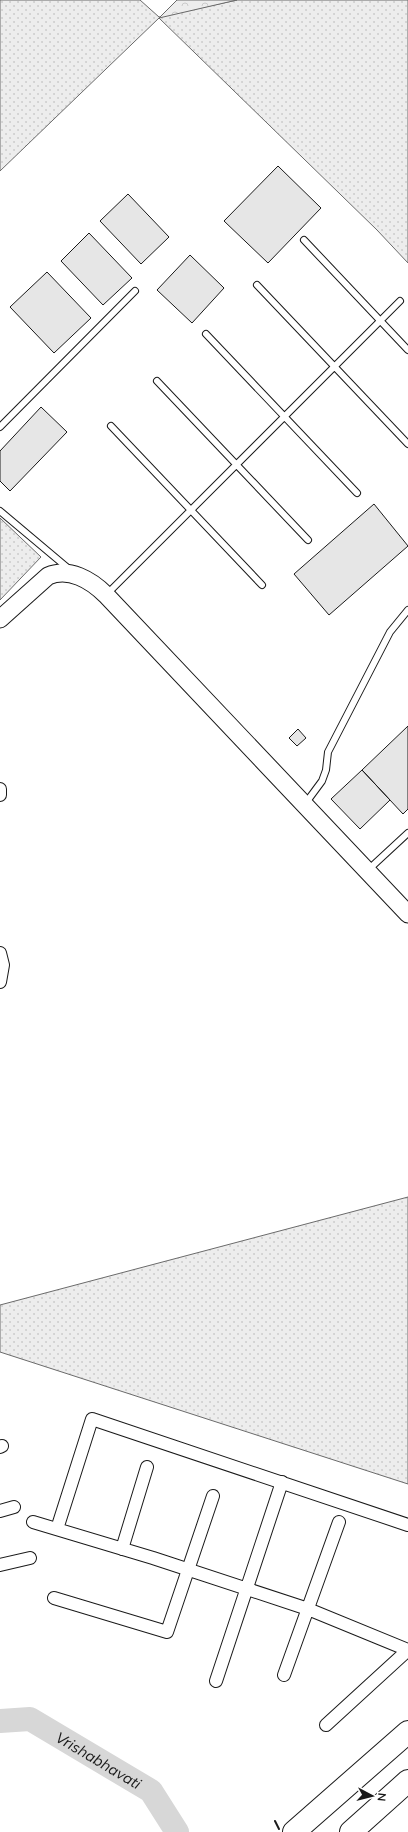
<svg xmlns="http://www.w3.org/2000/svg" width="408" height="1832" font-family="Mulish,sans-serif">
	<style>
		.grass { fill: url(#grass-dots); stroke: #6a6a6a }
		.forest { fill: url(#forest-crowns); stroke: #6a6a6a }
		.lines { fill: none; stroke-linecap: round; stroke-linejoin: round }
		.river { stroke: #d7d7d7; stroke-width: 24 }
		.building { fill: #e6e6e6; stroke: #1a1a1a }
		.lane-casing { stroke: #1a1a1a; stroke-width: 8 }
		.street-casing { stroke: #1a1a1a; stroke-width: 14 }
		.secondary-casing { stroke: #1a1a1a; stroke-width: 19 }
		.highway-casing { stroke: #1a1a1a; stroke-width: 24 }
		.lane { stroke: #fff; stroke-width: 6 }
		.street { stroke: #fff; stroke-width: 12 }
		.secondary { stroke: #fff; stroke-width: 17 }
		.highway { stroke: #fff; stroke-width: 22 }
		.wall { stroke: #1a1a1a; stroke-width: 2 }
		.labels { text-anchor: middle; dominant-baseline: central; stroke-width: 3; stroke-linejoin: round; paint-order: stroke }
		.water-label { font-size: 15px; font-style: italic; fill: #1a1a1a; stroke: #fff }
	</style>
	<defs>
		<pattern id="grass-dots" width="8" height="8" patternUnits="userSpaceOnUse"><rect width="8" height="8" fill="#ededed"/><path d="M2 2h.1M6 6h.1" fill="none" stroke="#cbcbcb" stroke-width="1.8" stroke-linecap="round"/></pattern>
		<pattern id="forest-crowns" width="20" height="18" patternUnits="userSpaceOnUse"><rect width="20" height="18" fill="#ededed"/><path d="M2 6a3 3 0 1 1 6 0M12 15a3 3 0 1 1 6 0" fill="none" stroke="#cbcbcb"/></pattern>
	</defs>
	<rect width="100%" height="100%" fill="#fff"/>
	<path class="grass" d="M0,0H140L159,17L237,0H408V263L377,230L159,18L0,171Z
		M0,518L41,557L0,600Z
		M408,1197V1484L0,1352V1305Z"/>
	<path class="forest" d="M177,0H237L159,18Z"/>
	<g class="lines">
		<path class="river" id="s1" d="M0,1721L30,1719L151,1791L177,1832"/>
	</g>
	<path class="building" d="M278,166L321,208L268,263L224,221Z
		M128,194L169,237L141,264L100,221Z
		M89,233L132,278L103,305L61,261Z
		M190,255L224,288L192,323L157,290Z
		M47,272L91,318L54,353L10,307Z
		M41,407L67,432L10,491L0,481V451Z
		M374,504L408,546L329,615L294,574Z
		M408,726V809L403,814L362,770Z
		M298,729L306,738L297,746L289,738Z
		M362,770L390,800L360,829L331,799Z"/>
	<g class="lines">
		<defs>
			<path id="lane" d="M304,240L408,350
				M257,285L408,444
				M206,334L357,493
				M157,381L308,540
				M111,426L262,585
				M0,427L135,291
				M0,511L69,569
				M107,594L400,301
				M305,804L322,781L326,770L328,752L390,632L408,610
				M368,870L408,833"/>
			<path id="street" d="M0,789V795
				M0,953L3,965L0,982
				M0,1447L2,1446
				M0,1511L14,1507
				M33,1522L153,1558L308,1609L408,1650L326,1725
				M57,1529L92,1419L408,1525
				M122,1549L147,1467
				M0,1565L30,1558
				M54,1598L167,1632L213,1496
				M284,1675L339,1522
				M216,1681L282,1482"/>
			<path id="secondary" d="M0,619L48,576C69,567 91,580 106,595L408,914"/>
			<path id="highway" d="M294,1832L408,1732
				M351,1832L408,1781"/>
		</defs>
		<use href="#lane" class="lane-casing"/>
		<use href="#street" class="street-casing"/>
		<use href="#secondary" class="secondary-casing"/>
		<use href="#highway" class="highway-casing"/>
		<use href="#lane" class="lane"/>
		<use href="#street" class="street"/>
		<use href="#secondary" class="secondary"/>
		<use href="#highway" class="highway"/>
		<path class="wall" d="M275,1821L279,1829"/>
	</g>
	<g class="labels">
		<g class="water-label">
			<text stroke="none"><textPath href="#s1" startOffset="110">Vrishabhavati</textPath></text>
		</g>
	</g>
	<g transform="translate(372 1796) rotate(97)" stroke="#ffffff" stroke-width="3" paint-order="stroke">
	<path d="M0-3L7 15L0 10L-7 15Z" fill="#1a1a1a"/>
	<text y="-6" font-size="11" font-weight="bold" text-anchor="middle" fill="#1a1a1a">N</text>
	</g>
</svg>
